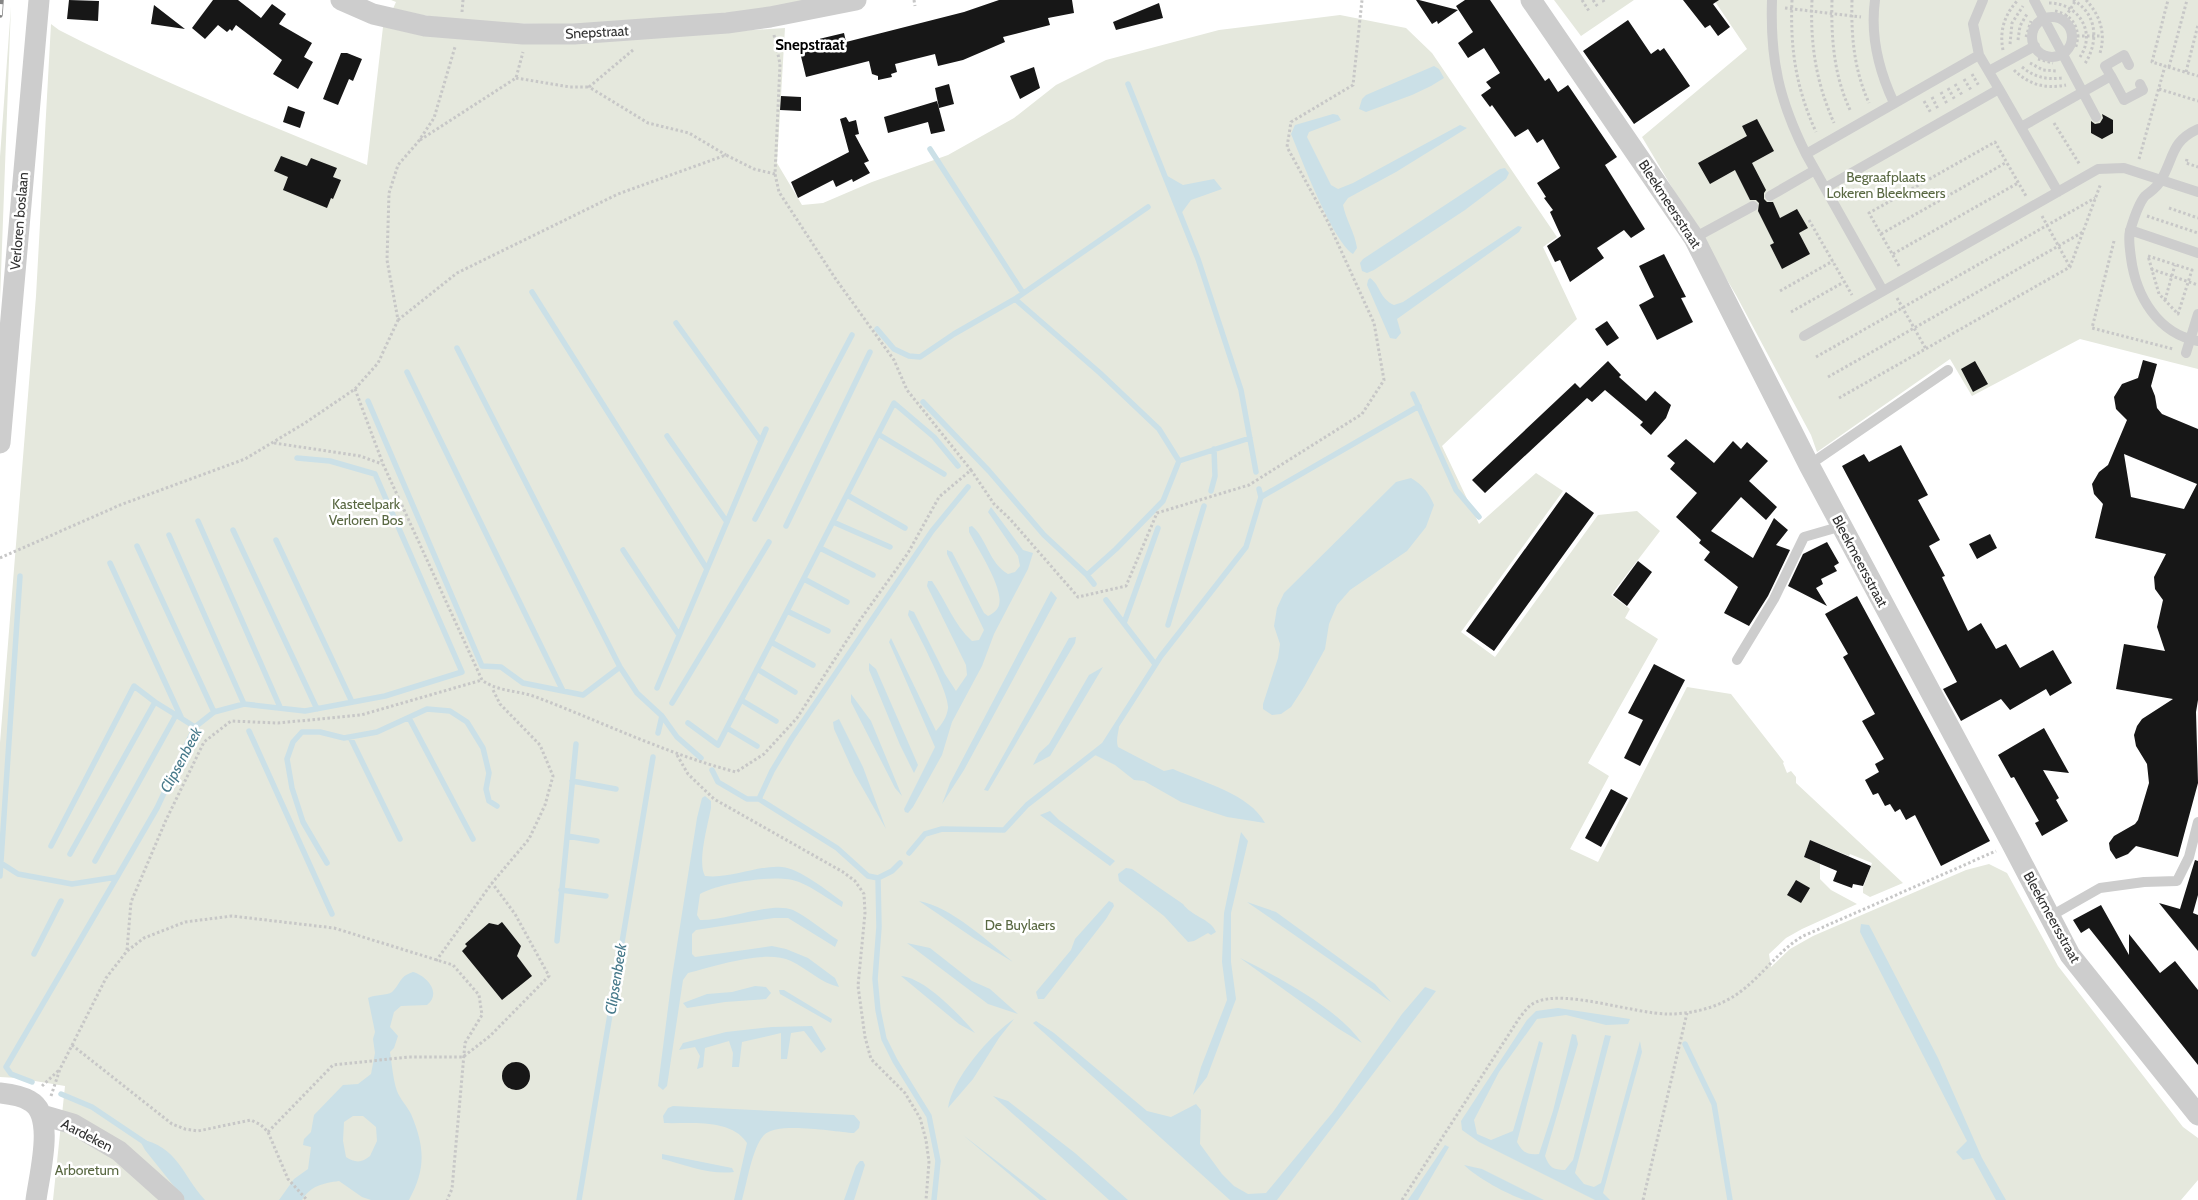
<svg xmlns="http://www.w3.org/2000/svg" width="2198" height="1200" font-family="Cabin,sans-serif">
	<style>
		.green { fill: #e5e8dd }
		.water { fill: #cbe0e7; fill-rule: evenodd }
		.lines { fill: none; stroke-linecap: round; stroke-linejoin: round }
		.stream { stroke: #cbe0e7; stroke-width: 5.5 }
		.building { fill: #171717; fill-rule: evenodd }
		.path { stroke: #c7c7c7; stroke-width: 3; stroke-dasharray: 2.5 2.5; stroke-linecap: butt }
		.service { stroke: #cdcdcd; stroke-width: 10 }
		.minor { stroke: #cdcdcd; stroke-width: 21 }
		.rail-casing { stroke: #858585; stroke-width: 5.5 }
		.rail { stroke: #fff; stroke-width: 4; stroke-dasharray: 11; stroke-linecap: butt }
		.labels { text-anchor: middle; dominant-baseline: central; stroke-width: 5; stroke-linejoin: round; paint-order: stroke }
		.street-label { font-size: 14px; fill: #303030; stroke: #fff }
		.park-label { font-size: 14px; fill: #596842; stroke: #fff }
		.neighbourhood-label { font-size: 15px; font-weight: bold; fill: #000; stroke: #fff }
		.water-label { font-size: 15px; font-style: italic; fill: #46798a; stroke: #fff }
	</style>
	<rect width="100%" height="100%" fill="#fff"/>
	<path class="green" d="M391,0H815L782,7L616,25L479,23L392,11L396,2Z
		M1554,0H1634L1581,36Z
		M1714,0H2198V369L2080,339L1972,396L1950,359L1817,452L1811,435L1736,295L1642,137L1747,49Z
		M11,6L0,300V157Z
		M1340,15L1406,28L1432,53L1557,237L1543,247L1577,319L1442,446L1479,524L1536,473L1563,491L1461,632L1495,657L1598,515L1637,511L1660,531L1611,595L1630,609L1625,618L1658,639L1588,763L1609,776L1570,849L1598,862L1687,687L1731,694L1784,762L1783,763L1787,773L1791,771L1796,777V783L1903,883L1870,897L1863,893V888L1872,863L1850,854L1849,856L1810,840L1804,857L1820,864V879L1831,890L1857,904L1802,929L1786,938L1769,954L1771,967L1790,949L1813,936L1966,870L1989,864L2007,873L2058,966L2183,1127L2198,1138V1180L2181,1200H53L65,1086L17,1078L0,1077V743L36,296L51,24L59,30C159,81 263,123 367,165L383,27L668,35L785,28L777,163L802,205L823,203L872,182L948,155L1014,118L1056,85L1106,60L1219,30Z"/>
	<path class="water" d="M1434,66L1439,69L1444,78L1431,86L1412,95L1366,112L1359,109L1362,99L1366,95Z
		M1333,114L1338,115L1341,120L1309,132L1307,137L1331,185L1338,189L1353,183L1460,125L1467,128L1396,172L1348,198L1343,205C1346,220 1355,233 1357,248L1353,254C1332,240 1302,160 1291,134L1295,125Z
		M1505,168L1509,173L1506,179L1465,210L1374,270L1367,273L1362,271L1360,263L1363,259L1500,169Z
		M1164,174L1183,185L1214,179L1222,189L1191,200L1180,215Z
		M1518,226L1522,227L1519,232L1397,319L1401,333L1396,339L1390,338L1367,285L1368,280L1370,278C1381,286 1379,298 1394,305L1403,302Z
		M1411,478C1423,485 1429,493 1434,505L1426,527L1407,551L1350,590L1337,605L1329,624L1325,649L1304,687L1291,707L1281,714L1272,715L1263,709V704L1278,658L1280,644L1274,626L1277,608L1284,593L1396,482Z
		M991,507L1023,550L1033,553L1028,569L994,634L982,666L952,722L942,755L913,807L908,813L905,812L904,809L935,747L889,642L891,638L936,731C942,724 947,717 948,708C950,694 916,630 908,615L909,610L914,612L945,674L956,691L967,675L966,665L927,586L928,581H932C946,601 954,625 972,641L979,640L984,630L947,554V550L952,552L984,613L988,616C992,614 998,610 999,605C1004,588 977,548 969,532V527L972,526C987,539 989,563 1008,574L1015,572L1020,566L1018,556L988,512Z
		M1051,591L1057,598L964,770L942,804L950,783Z
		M1076,637L1075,643L988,791L984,790L1069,638Z
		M869,663L876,669L918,765L914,773L900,745L869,670Z
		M1103,667L1050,756L1033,765L1039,753L1049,744L1089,675Z
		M851,694L871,721L902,796L895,788L851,702Z
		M839,719L863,767L886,829L854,773L834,729L833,722Z
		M1119,721C1120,731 1115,738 1118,747L1164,771L1173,769C1202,782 1250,794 1265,823L1227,817L1181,802L1144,781L1134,780L1115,765L1093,754L1104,745Z
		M705,796L711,801V808C708,824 697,863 705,876C732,879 757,865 782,867C799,868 829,892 843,902L842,907C828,899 814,888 799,882C778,873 719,883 700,894L697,915L700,920C726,921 771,901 793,910C806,916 825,932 838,940L835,947L788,918H774L696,930L692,934V954L695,957L772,946L786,949L808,958L835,978L839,987C821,983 808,969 791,961C765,949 716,966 688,973L683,980L667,1086L663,1090L658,1086L672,977L697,818L702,798Z
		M1050,811L1059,820L1115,861L1110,866L1040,815Z
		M1241,832L1248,841L1231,913V962L1236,999L1207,1077L1193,1095L1201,1067L1227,1000L1222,962L1224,913Z
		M1126,868L1132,869L1183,904C1191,916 1211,919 1216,932L1211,935L1208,933L1194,941L1188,942L1164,916L1119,881L1118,874Z
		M919,901C951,907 988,941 1013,962L975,939Z
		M1109,901L1113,903L1114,906L1106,919L1044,999H1038L1036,992L1071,950L1075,939Z
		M1247,902L1276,912L1375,984L1391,1002Z
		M1861,924L1869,925L1938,1058L1982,1158L2006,1200H1996L1973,1158L1963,1160L1956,1152L1967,1141L1860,932Z
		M907,943L930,948L972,981L990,989L1018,1014L988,1004Z
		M1240,958C1280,978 1336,1007 1362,1043L1339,1029Z
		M413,972C427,976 442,993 427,1005L401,1006L394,1012L390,1027L398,1036L394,1048L390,1052C392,1065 393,1079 397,1091C400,1099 407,1106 411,1114C425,1147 426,1169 409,1200H371L362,1197L339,1181C324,1183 310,1186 302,1200H279L294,1179L308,1169L311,1147L303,1145L304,1139L311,1132L314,1115L343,1085L358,1084L371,1074L375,1053L373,1039L375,1032L368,998C375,994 387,996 392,992C401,984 398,977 413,972ZM353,1116H363L376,1127L377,1141L370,1156C362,1163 355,1163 346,1157L343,1141L344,1122Z
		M901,976C925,978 960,1015 975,1033L959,1024Z
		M755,986L766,987L771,993L766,999L725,1002L687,1008L683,1003L707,994L732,992Z
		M1425,987L1436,991L1277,1200H1230L1033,1023L1036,1021L1054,1033L1147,1111L1171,1117L1196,1104L1201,1110L1200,1144L1222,1174L1234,1186L1248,1194L1266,1193L1333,1112L1402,1014Z
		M779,990H784L832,1019L831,1023L780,994Z
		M1558,1008L1630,1019L1628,1024L1606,1025L1566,1015L1537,1019L1499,1072L1474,1120L1477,1134L1491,1140L1513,1131L1539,1041L1543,1043L1517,1142C1523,1153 1527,1155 1539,1154L1553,1111L1572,1034L1576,1035L1578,1044L1545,1156C1549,1167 1553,1170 1565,1170L1573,1160L1605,1035L1611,1036L1575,1173L1584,1184L1594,1187L1601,1183L1640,1041L1642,1052L1603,1193L1610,1200H1595L1479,1142L1462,1130L1461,1121L1527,1020L1536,1011Z
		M1014,1019L999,1038L973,1079L948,1108C952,1079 990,1035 1014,1019Z
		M812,1026L826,1049L821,1053L804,1031L791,1033L787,1059H781V1033L742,1042L739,1067H732L733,1053L729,1041L705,1048L703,1067L697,1069L700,1056L695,1047L679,1050L683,1043L726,1032L772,1027Z
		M993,1096L1008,1101L1075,1153L1128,1200H1109Z
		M673,1106L854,1115L860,1122L859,1128L854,1133C835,1132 777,1121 764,1135C752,1148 747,1183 742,1200H734L747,1143C731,1118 690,1124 664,1123L663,1116L668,1108Z
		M963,1135L1047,1200H1040Z
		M139,1139C178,1146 182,1175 205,1200H185L145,1150Z
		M1445,1145L1449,1147L1418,1200H1408Z
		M662,1154L732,1168L734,1172C710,1175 685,1165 662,1159Z
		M860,1161H863L865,1165L854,1200H844L856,1166Z
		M1464,1165L1482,1169L1544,1200C1538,1200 1531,1200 1525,1200C1508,1195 1476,1177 1464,1165Z"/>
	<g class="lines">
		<path class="stream" d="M1128,84L1198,259L1241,390L1256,472
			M930,149L1023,293
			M532,292L707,569
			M676,323L761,441
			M877,329L894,349L909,356L920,357L954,334L1015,299
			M457,348L620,667
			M407,372L563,691
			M1413,394L1456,490L1479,517
			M368,401L482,666L501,667L523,683L583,695L620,667L637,693L662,716L658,733
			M923,402L989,471L1044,535L1087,575
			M878,434L944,474
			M667,436L727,522
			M1179,461L1250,438
			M1259,489L1261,497
			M1211,491L1215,476L1214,449
			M847,495L905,528
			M755,519L852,335
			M198,521L280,707
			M833,522L890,547
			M786,526L870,352
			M233,530L317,709
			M169,535L244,704
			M276,540L352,702
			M137,546L214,712
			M820,548L873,575
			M623,550L679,635
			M110,563L181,717
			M804,579L847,602
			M1094,584L1087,575L1116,549L1163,501L1179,461L1159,429L1100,373L1015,299L1148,207
			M1106,600L1155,664
			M787,611L828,631
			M1124,623L1158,528
			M1168,625L1204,506
			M771,642L813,665
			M757,669L795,692
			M657,688L766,429
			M741,700L776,721
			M672,703L769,542
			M662,716L677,737L701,758
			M409,718L473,839
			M688,723L718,745L894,403L934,437L958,466
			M727,728L757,746
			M249,731L332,914
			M350,737L400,839
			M712,770L718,782L747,799H759L837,848L868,876L878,878L892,871L900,863
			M572,781L616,789
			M759,799L772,771L792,738L932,531L968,487
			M567,836L597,841
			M51,846L134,686L155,702
			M909,853L925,834L942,829L1004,830L1027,805L1104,745L1161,656L1246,547L1261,497L1419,406
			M70,854L155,702L176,715
			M95,861L176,715L195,727
			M1,863L18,874L72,884L117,877L157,808L195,727L214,712L244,704L305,711L385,696L462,672L375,474L330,461L297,458
			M327,863L303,822L292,788L287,759L293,742L302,732H320L344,738L377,732L427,709L450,711L467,722L483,748L489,773L486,789L489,801L497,806
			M0,876L20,576
			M878,878L879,927L875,979L878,1010L884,1039L895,1061L929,1116L938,1161L934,1200
			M561,890L606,896
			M557,941L576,744
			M34,954L61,901
			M1685,1044L1714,1104L1730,1200
			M32,1082L11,1074L6,1067L117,877
			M61,1094L92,1107L147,1144
			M579,1200L653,757"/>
	</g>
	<path class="building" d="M69,0L99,1L98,21L67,19Z
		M213,0H238L261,18L272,4L286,14L279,24L312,43L304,57L313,62L298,89L273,74L282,60L236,25L232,31L230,29L227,32L218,25L205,39L192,28Z
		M999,0H1072L1074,13L1048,18L1050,25L1003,37L1005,42L963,60L938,66L935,54L895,64L897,72L891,74L892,77L878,80V76L872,74L869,61L806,77L798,44L844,33L846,42L964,12Z
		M1416,0H1419L1458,10L1438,24L1437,21L1432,24Z
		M1465,0H1490L1545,81L1549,78L1558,92L1568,85L1617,157L1605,165L1645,229L1631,238L1624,230L1597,248L1604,258L1570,282L1560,260L1555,262L1547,246L1561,236L1550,212L1553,210L1544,198L1546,197L1537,183L1560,168L1543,139L1537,143L1528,129L1515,137L1492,105L1490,107L1481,95L1491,88L1486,82L1500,73L1484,48L1468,58L1458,43L1473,32L1456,6Z
		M1683,0H1719L1713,4L1730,27L1718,36L1710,25L1705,28Z
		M1159,3L1163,18L1116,30L1113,22Z
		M154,5L185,29L151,24Z
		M1628,20L1651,54L1658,49L1660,51L1664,48L1690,86L1634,124L1583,51Z
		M341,53H347L362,59L353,81L349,79L338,105L323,99Z
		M1034,67L1040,88L1020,99L1010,76Z
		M949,84L954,104L939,108L935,88Z
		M781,96L801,97V111L780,110Z
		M937,101L945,131L931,134L928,122L888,133L884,117Z
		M288,106L305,112L300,128L283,122Z
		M2102,114L2113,120V133L2102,139L2091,133V121L2095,124L2100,123L2103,118Z
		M846,117L849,122L856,120L859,134L855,135L869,161L864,163L870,173L853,182L852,179L836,187L833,180L798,198L791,182L849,152L840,119Z
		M1757,119L1774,151L1752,163L1766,190L1764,193V199L1767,202H1773L1780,218L1797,209L1808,228L1799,233L1810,254L1782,269L1770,245L1774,243L1758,211L1759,203L1756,200H1750L1735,170L1710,184L1698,163L1747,136L1742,126Z
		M281,156L307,166L311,158L337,168L333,177L341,180L333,199L331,198L327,208L283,190L288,177L274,171Z
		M1664,254L1686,297L1681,298L1693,322L1657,340L1639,305L1654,297L1639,266Z
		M1607,321L1619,338L1607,346L1595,329Z
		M2143,360L2157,364L2151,386L2155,396L2157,408L2162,414L2198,429V700L2196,712L2198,783L2178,857L2136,846L2128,854L2116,859L2110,850L2109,843L2114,836L2135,824L2138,820L2149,783L2147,764L2136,746L2134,735L2137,726L2142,719L2173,699L2116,689L2124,644L2165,651L2157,627L2163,600L2155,589L2154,577L2166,554L2095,538L2103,504L2094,494L2092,484L2099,472L2108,465L2127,420L2116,409L2114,397L2122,384L2138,378ZM2124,454L2197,484L2184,509L2131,497Z
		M1608,361L1621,375L1619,377L1646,401L1655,391L1671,405L1666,418L1651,435L1640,425L1643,422L1605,390L1592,402L1587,398L1485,493L1472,480L1575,383L1580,388Z
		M1975,361L1988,384L1973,392L1961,369Z
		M1686,439L1714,463L1733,441L1741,449L1747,442L1768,461L1749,481L1777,507L1766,520L1741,497L1711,531L1753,558L1774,518L1788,530L1776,545L1790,550L1768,596L1749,626L1724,613L1738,587L1704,560L1710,552L1699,543L1701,540L1676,517L1697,493L1670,469L1675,463L1667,456Z
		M1901,445L1928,495L1918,500L1940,540L1929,546L1945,576L1942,577L1968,631L1981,623L1996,649L2006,644L2020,668L2053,650L2072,683L2050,696L2046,689L2010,710L2001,699L1961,721L1943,689L1957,682L1842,466L1864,454L1869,462Z
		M1566,492L1594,513L1494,651L1466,631Z
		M1990,534L1997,548L1977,559L1969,544Z
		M1827,542L1839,563L1834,566L1837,571L1821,579L1823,584L1816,588L1827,606L1788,586L1803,554Z
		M1638,561L1652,572L1627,606L1613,595Z
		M1857,596L1990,841L1941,866L1915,815L1906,820L1900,809L1895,812L1890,804L1885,806L1878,793L1873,795L1865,780L1879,772L1875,764L1884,759L1862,721L1875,714L1843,657L1848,654L1825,614Z
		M1654,664L1685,680L1640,766L1624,758L1643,720L1628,713Z
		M2044,728L2069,773L2043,770L2059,798L2056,800L2068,821L2042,836L2035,823L2039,821L2014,777L2011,778L1998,755Z
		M1611,789L1628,798L1601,847L1585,838Z
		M1810,840L1871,866L1863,886L1853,884L1852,888L1833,881L1837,871L1804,857Z
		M2195,860L2198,861V895L2193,913L2198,915V951L2159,903L2180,909Z
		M1796,880L1810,888L1801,903L1787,895Z
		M2101,905L2129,955V934L2160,973L2175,961L2198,990V1065L2089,928L2081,933L2073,920Z
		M502,922L521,946L517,956L532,976L502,1000L462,951L467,946L465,944L489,923L498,925Z
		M502 1076a14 14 0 1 1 28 0a14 14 0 1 1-28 0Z"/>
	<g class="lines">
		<path class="path" d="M914,0L915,6
			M1582,0L1589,11
			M1593,0L1598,7
			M1603,0L1604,2
			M1792,0C1790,49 1796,88 1816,132
			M1812,0C1810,44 1816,82 1834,123
			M1832,0C1831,39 1834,77 1851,112
			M1852,0C1851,36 1854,70 1869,103
			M2073,0C2098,14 2099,43 2084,65
			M2086,0C2100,15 2106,33 2100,53
			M2049,3C2078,3 2097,32 2080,57
			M1785,8L1861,17
			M2055,11C2074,15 2082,31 2075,49
			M462,12L463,0
			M2063,21L2076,0
			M774,35L780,64L775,174L779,192L835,278L894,360L907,390L971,470
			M2072,36H2102
			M2026,37L2031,21
			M2018,40L2020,26L2027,14
			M2010,44L2012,23L2023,6
			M633,50L589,87L648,123L689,133L726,155
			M2003,50C1999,30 2005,14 2018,0
			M2038,59L2053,63
			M2030,63L2043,70L2057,71
			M2022,67C2034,77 2046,80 2062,78
			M2168,67L2198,76
			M2169,67L2187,0
			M2014,70C2029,85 2046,89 2066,85
			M2186,72L2198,25
			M1972,74L1979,86
			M516,78L570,87H589
			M1964,79L1971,90
			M1955,84L1962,95
			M1948,88L1955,100
			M2159,89L2198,101
			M1941,92L1947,104
			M1932,97L1938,109
			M1924,101L1931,113
			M2054,123L2080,165
			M420,140L516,78L523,52
			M2139,159L2165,66L2152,62L2168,0
			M2187,159L2186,163L2198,167
			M2169,208L2198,218
			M2042,216L2070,267
			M2147,216L2198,233
			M1809,220L1852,295
			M1881,234L2007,162
			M2114,241L2092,328L2173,349
			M1893,254L2018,183
			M2148,256L2192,270L2178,314L2159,294Z
			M1899,266L1869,213L1995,142L2026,196
			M2151,269L2198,285
			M1780,291L1833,261
			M1897,298L1926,349
			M2165,300L2175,265
			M1791,312L1844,282
			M398,320L457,273L618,194L726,155L754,169L775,174
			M1816,357L2095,198
			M1828,377L2083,232
			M355,389L383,464L482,680C498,692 517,690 536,697C602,722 667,754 736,772L764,754L797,718L860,620L908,553L939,497L971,470L994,504L1010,519L1078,597L1126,586L1157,513L1249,485L1362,414L1384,380L1374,323L1328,222L1287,147L1291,122L1353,85L1362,0
			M1839,398L2070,267L2101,183
			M274,443L360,456L382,464
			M0,558L120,505L245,459L305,423L355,389L378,363L398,320L387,260L389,193L398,165L418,142L434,118L455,47
			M677,755L688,774L714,799L843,872L855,881L864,894L865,913L858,986L865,1037L871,1059L905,1093L920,1118L926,1140L929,1162L926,1200
			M127,950L131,902L166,820L204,742L231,721L278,723L361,715L482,680
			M436,961L492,883L529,839L545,805L553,776L540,745L500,704L492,688
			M72,1045L172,1124L185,1129L198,1131L251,1120L261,1125L268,1132L288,1179L307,1200
			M42,1086L59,1070
			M51,1096L60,1069L106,978L127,951L144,938L185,922L232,916L334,928L453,965L479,995L482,1015L465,1043L452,1189L447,1200
			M268,1132L333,1065L409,1057H463L490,1036L549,976L515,914L492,883
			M1402,1200L1520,1017C1525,1011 1529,1005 1536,1002C1566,989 1634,1014 1669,1014C1693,1014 1720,1007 1740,992C1763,975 1778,951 1803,936L1996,851
			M1643,1200L1687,1013"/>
		<path class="service" d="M1772,0C1770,60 1779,100 1806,154
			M1875,0C1870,36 1879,71 1894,103
			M2034,0L2096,117
			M2032 37a20 20 0 1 1 40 0a20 20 0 1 1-40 0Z
			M1979,55L1973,24L1983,0
			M1989,71L2035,46
			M2111,76L2105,66L2124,55L2129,65
			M1999,89L2058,192
			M2021,127L2111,76L2124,100L2143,90L2140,84
			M2198,129C2171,141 2174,158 2161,180C2158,187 2151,191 2145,196C2138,204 2133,221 2130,231C2128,239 2130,250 2131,258C2136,296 2158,334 2198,341
			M1825,188L1883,291
			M1770,196L1815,170L1825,188L1999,89L1979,55L1806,154L1815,170
			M2130,230L2198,253
			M1694,238L1753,206
			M1804,336L2098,169L2124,168L2198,192
			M2186,353L2198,314
			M1809,465L1948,370
			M1737,660L1774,599L1804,537L1842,526
			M2049,917L2100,888L2144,882L2177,881L2189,857L2198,822"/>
		<path class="minor" d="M341,0L373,14L425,26L523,34H574L727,23L770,17L856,0
			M1531,0L1694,238L1809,465L2012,844L2070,955L2198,1115
			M0,443L39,0
			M0,1093C9,1094 22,1096 30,1101C56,1115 39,1175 36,1200
			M42,1115L73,1124L119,1151L174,1200"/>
		<defs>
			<path id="rail" d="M0,15L1,0"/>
		</defs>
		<use href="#rail" class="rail-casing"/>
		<use href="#rail" class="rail"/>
	</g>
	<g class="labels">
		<g class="street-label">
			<text transform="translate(597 32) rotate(-3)">Snepstraat</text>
			<text transform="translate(1670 204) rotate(57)">Bleekmeersstraat</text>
			<text transform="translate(19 221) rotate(-85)">Verloren boslaan</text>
			<text transform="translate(1860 561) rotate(62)">Bleekmeersstraat</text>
			<text transform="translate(2052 917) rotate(61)">Bleekmeersstraat</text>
			<text transform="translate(87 1135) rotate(27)">Aardeken</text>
		</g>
		<g class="park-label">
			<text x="1886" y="177">Begraafplaats<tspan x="1886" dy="16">Lokeren Bleekmeers</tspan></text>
			<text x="366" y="504">Kasteelpark<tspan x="366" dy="16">Verloren Bos</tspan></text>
			<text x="1020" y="925">De Buylaers</text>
			<text x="87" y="1170">Arboretum</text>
		</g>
		<g class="neighbourhood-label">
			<text x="810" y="45">Snepstraat</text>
		</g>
		<g class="water-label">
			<text transform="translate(181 760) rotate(-62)">Clipsenbeek</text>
			<text transform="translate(616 979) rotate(-81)">Clipsenbeek</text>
		</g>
	</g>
</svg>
